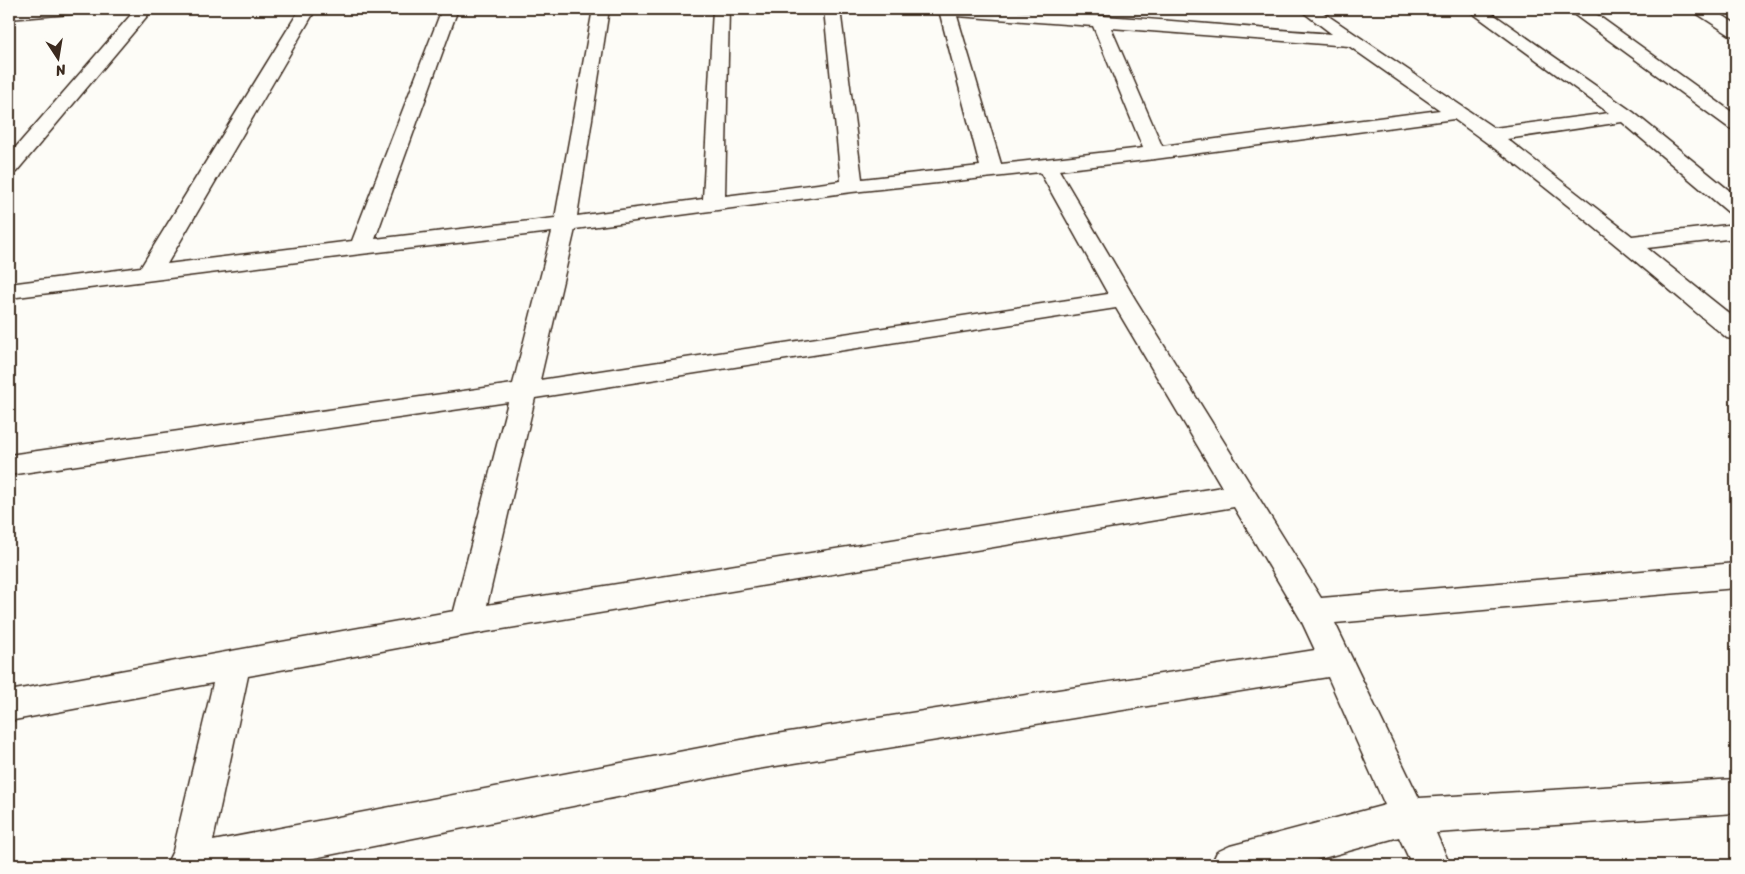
<svg xmlns="http://www.w3.org/2000/svg" width="1745" height="874" font-family="Sriracha,sans-serif">
	<style>
		.lines { fill: none; stroke-linecap: round; stroke-linejoin: round }
		.minor-casing { stroke: #3b2a1e; stroke-width: 3 }
		.minor { fill: #fdfcf7; fill-rule: evenodd }
		.rail-casing { stroke: #3b2a1e; stroke-width: 4 }
		.rail { stroke: #fdfcf7; stroke-width: 2.5; stroke-dasharray: 8; stroke-linecap: butt }
	</style>
	<rect width="100%" height="100%" fill="#fdfcf7"/>
	<filter id="ink" filterUnits="userSpaceOnUse"><feTurbulence type="fractalNoise" baseFrequency=".02" numOctaves="2"/><feDisplacementMap in="SourceGraphic" scale="10" xChannelSelector="R" yChannelSelector="G"/><feConvolveMatrix kernelMatrix="1 2 1 2 8 2 1 2 1" color-interpolation-filters="sRGB"/></filter>
	<g filter="url(#ink)">
		<g class="lines">
			<defs>
				<path id="minor" d="M9,9H78L76,13L70,14L9,19Z
					M136,9H153L16,172L9,174V155Z
					M300,9H316L167,264L352,241L442,9H458L375,239L555,218L593,9H609L577,216L703,199L713,9H729L725,196L841,181L824,9H840L862,179L980,166L940,14L930,13L928,9C1063,9 1197,24 1332,34L1299,9H1318L1494,128L1609,113L1467,9H1486L1633,112L1736,196V213L1728,212L1622,122L1507,139L1632,236L1736,224V238L1647,248L1736,319V340L1727,338C1638,264 1549,186 1454,119L1155,159L1059,170L1135,299L1321,598L1736,563V588L1335,623L1419,798L1736,779V813L1436,833L1450,865H1412L1399,837L1298,865H1211L1217,852L1230,846L1385,805L1328,677L757,769L279,865H166L173,851L213,683L9,721V691L454,611L508,402L9,475V455L513,384L552,232L361,254L9,298V284L141,267ZM957,16L1093,26L1143,148L1001,164ZM1111,28L1349,46L1440,110L1162,146ZM1040,172L1108,294L540,380L575,229L852,192ZM1116,308L1222,487L487,605L535,398ZM1234,507L1301,620L1315,650L757,737L213,841L248,676L467,635Z
					M1570,9H1589L1736,115V130L1729,128L1572,13Z
					M1694,9H1713L1736,24V36L1730,35L1696,13Z"/>
			</defs>
			<use href="#minor" class="minor-casing"/>
			<use href="#minor" class="minor"/>
			<defs>
				<path id="rail" d="M1732,9L1736,11"/>
			</defs>
			<use href="#rail" class="rail-casing"/>
			<use href="#rail" class="rail"/>
		</g>
	</g>
	<rect width="1745" height="874" fill="none" stroke="#fdfcf7" stroke-width="30"/>
	<rect x="15" y="15" width="1715" height="844" fill="none" stroke="#3b2a1e" stroke-width="2" filter="url(#ink)"/>
	<g transform="translate(58 58) rotate(168)" stroke="#fdfcf7" stroke-width="4" paint-order="stroke">
	<path d="M0-4L9 19L0 12L-9 19Z" fill="#3b2a1e"/>
	<text y="-8" font-size="14" font-weight="bold" text-anchor="middle" fill="#3b2a1e">N</text>
	</g>
</svg>
